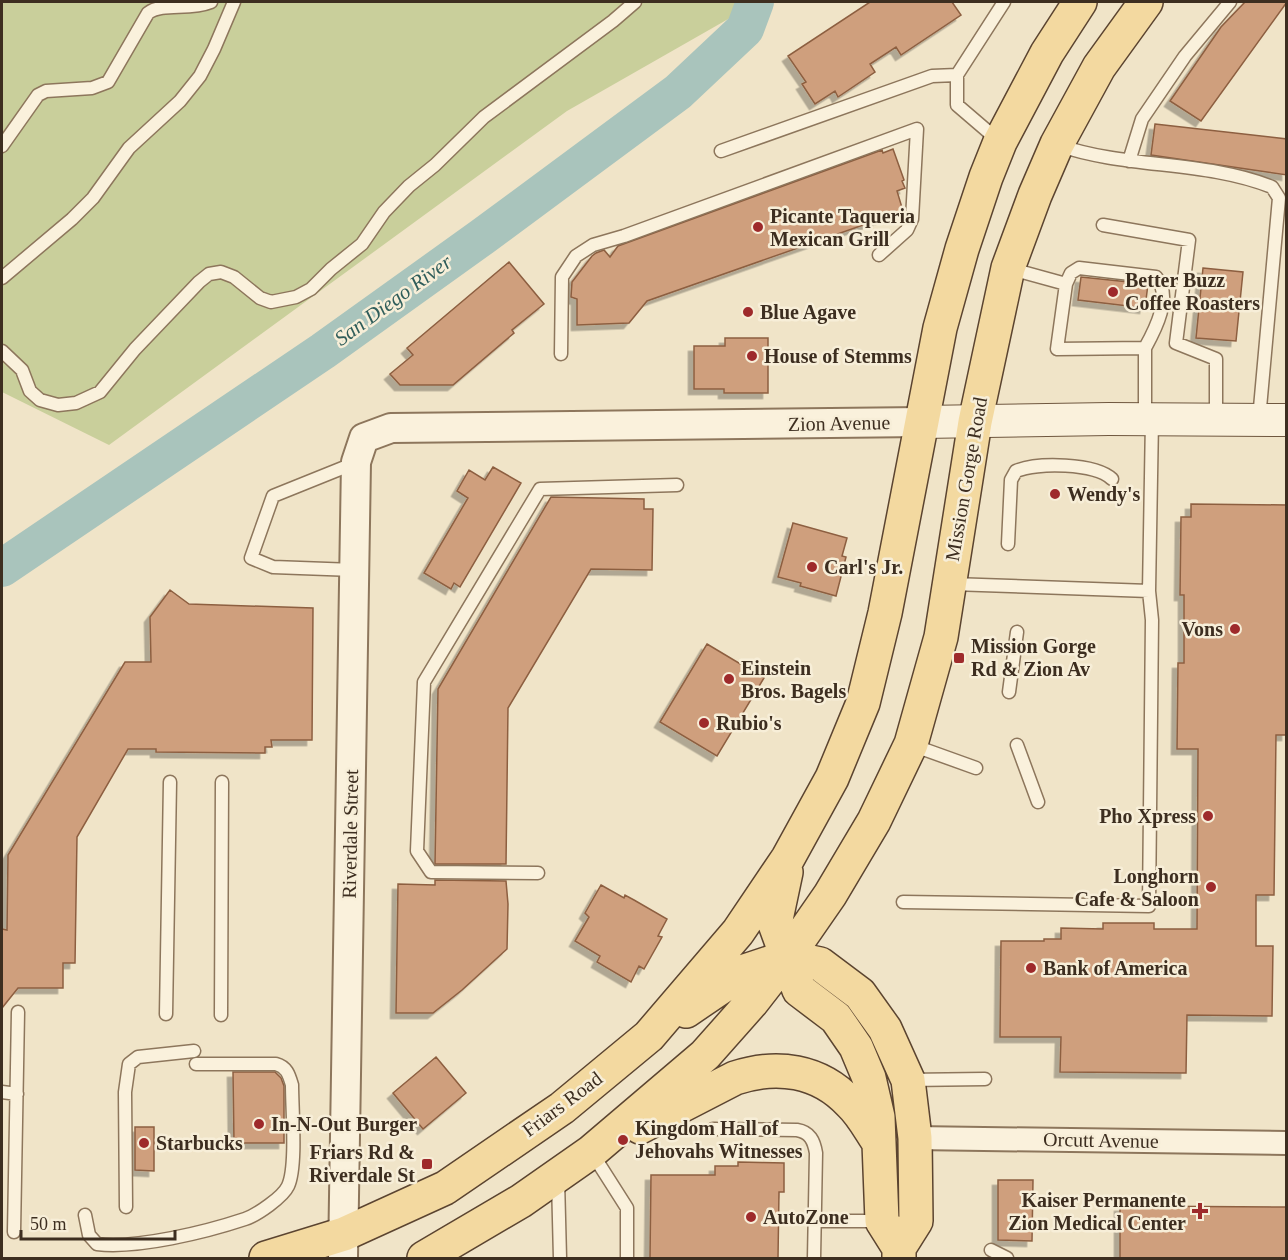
<svg xmlns="http://www.w3.org/2000/svg" width="1288" height="1260" font-family="Georgia,serif">
	<style>
		.green { fill: #c9cf9b }
		.lines { fill: none; stroke-linecap: round; stroke-linejoin: round }
		.river { stroke: #a9c4bc; stroke-width: 38 }
		.building { fill: #cf9f7d; stroke: #8d5f41; stroke-width: 1.5; filter: url(#shadow) }
		.service-casing { stroke: #8d765c; stroke-width: 15 }
		.minor-casing { stroke: #8d765c; stroke-width: 26 }
		.tertiary-casing { stroke: #8d765c; stroke-width: 32 }
		.secondary-casing { stroke: #6f573f; stroke-width: 34 }
		.primary-casing { stroke: #5b4430; stroke-width: 36 }
		.service { stroke: #faf1dc; stroke-width: 12 }
		.minor { stroke: #faf1dc; stroke-width: 22 }
		.tertiary { stroke: #faf1dc; stroke-width: 28 }
		.secondary { stroke: #faf1dc; stroke-width: 32 }
		.primary { stroke: #f3d9a0; stroke-width: 33 }
		.poi-dot { fill: #9e2a2b; stroke: #f7eed8; stroke-width: 2 }
		.labels { text-anchor: middle; dominant-baseline: central; stroke-width: 5; stroke-linejoin: round; paint-order: stroke }
		.poi-label { font-size: 20px; font-weight: bold; fill: #3d2e20; stroke: #f7eed8; text-anchor: start }
		.street-label { font-size: 20px; fill: #3d2e20; stroke: #f7eed8 }
		.water-label { font-size: 21px; font-style: italic; fill: #2f5d5a; stroke: #f7eed8 }
	</style>
	<defs>
		<filter id="shadow"><feDropShadow dx="-5.5" dy="5.5" stdDeviation="0" flood-color="#0004"/></filter>
	</defs>
	<rect width="100%" height="100%" fill="#f0e4c8"/>
	<path class="green" d="M2,2H758L567,111L109,445L2,392Z"/>
	<g class="lines">
		<path class="river" d="M2,568L323,351L482,237L678,92L745,29L755,2"/>
	</g>
	<path class="building" d="M870,2H952L961,15L901,55L896,47L870,64L875,72L838,97L835,91L815,104L802,84L806,82L788,56Z
		M1245,2H1287L1201,121L1170,101L1221,27Z
		M1155,124L1287,139V175L1151,155Z
		M893,149L904,180L902,181L905,188L897,191L903,211L647,301L629,323L577,325V299L571,297L572,282L592,256L596,253L604,250L610,257L618,246L882,150L883,153Z
		M509,262L544,304L512,330L514,333L453,385H400L390,374L413,355L407,348Z
		M1203,268L1243,272L1236,341L1196,338Z
		M1081,277L1148,284L1145,308L1078,300Z
		M725,338H768V393H724V389H694V346H725Z
		M493,467L521,483L460,587L454,583L451,589L424,573L468,498L457,491L469,470L485,480Z
		M551,497L644,499V509H653L652,570L591,569L508,708L506,864H435L438,689Z
		M1191,504L1287,505V735H1276L1274,895H1256V946H1273L1272,1016L1187,1015L1186,1073L1060,1072L1061,1037H1000L1001,941H1044V939H1061V928L1103,929V923H1154V929H1197L1198,749H1177L1178,663H1184V595H1180L1181,517H1191Z
		M793,523L847,538L842,556L846,557L836,596L800,586L801,583L778,577Z
		M170,590L189,604L313,608L312,740H271L272,747H265V753L156,752V749H128L77,837L75,963H63V988H18L2,1008V929L7,930L8,855L125,662H151L150,617Z
		M707,644L764,678L717,756L660,722Z
		M435,880L506,881L508,904L507,949L462,990L433,1013H396L398,884L435,885Z
		M601,885L624,898L625,895L634,900L667,919L658,936L662,937L644,969L639,966L631,982L597,962L600,956L575,941L589,917L585,913Z
		M436,1057L466,1093L423,1129L393,1093Z
		M233,1072H275L281,1078L284,1086V1143H234Z
		M135,1127H154V1171L135,1170Z
		M738,1162L784,1163V1192H779L778,1258H650L651,1175H715V1166H738Z
		M998,1180H1033L1032,1241L998,1240Z
		M1120,1206L1287,1207V1258H1120Z"/>
	<g class="lines">
		<defs>
			<path id="service" d="M999,141L957,105V75L1004,2
				M1058,145C1127,169 1204,160 1272,187L1279,198L1259,419
				M2,146L38,95L46,91L92,88L108,82L148,13C163,2 189,11 211,2
				M721,151L932,76L957,75
				M1129,161L1142,119L1185,56L1230,2
				M1103,225L1189,240L1176,343L1216,359V419
				M1008,268L1066,284L1057,349L1145,348V418
				M2,278L72,219L93,198L129,148L180,101L200,76L214,49L234,2
				M1066,284L1071,273L1079,268L1156,277C1173,296 1155,330 1145,348
				M2,351L22,370L30,391L40,400L58,405L76,403L100,392L135,349L199,282L209,274L221,272L234,277L260,298L271,302L296,297L311,289L331,269L362,244L384,212L409,186L435,165L484,117L613,21L635,2
				M561,354L562,277L576,256L593,245L624,236L917,129L912,219L907,230L879,255
				M1008,544L1011,480L1016,471C1037,462 1095,463 1112,479
				M354,570L273,567L251,558L273,496L355,463
				M952,584L1149,591
				M1009,692L1017,632
				M912,745L976,768
				M1017,745L1038,802
				M538,873L431,872L417,851L424,682L540,489L677,485
				M903,902L1149,906L1152,620L1149,591L1152,420
				M166,1014L170,782
				M221,1015L222,782
				M908,1080L985,1079
				M2,1092L17,1094
				M713,1129L797,1130C810,1132 814,1141 816,1153L814,1258
				M592,1153L627,1208V1258
				M558,1180L560,1258
				M126,1207L125,1092L129,1064L138,1057L194,1051
				M85,1215L89,1235L97,1244C137,1249 206,1232 245,1219C257,1215 283,1197 288,1186C297,1167 292,1109 292,1085C289,1075 287,1067 276,1064H196
				M815,1221H879
				M14,1232L18,1012
				M991,1250L1007,1258"/>
			<path id="minor" d="M915,1138L1286,1143"/>
			<path id="tertiary" d="M343,1258L356,462L364,438L391,428L922,422"/>
			<path id="secondary" d="M922,422L1109,419L1286,420"/>
			<path id="primary" d="M786,872L775,924L799,990L836,1018L856,1047L869,1078L878,1117L882,1221L899,1248
				M787,957L820,964L860,994L885,1029L908,1080L915,1138L916,1221L899,1248V1258
				M686,1011L745,971L787,957
				M640,1127L735,1078C777,1064 819,1070 850,1103C861,1113 869,1128 877,1140
				M266,1258L344,1234L445,1188L562,1108L649,1036L738,932L788,858L832,778L863,703L885,613L940,328L962,249L986,177L1000,142L1047,53L1080,2
				M424,1258L521,1201L591,1152L705,1055L752,1002L787,957L830,895L874,821L911,744L941,637L975,422L1008,268L1035,195L1057,144L1099,67L1146,2"/>
		</defs>
		<use href="#service" class="service-casing"/>
		<use href="#minor" class="minor-casing"/>
		<use href="#tertiary" class="tertiary-casing"/>
		<use href="#secondary" class="secondary-casing"/>
		<use href="#primary" class="primary-casing"/>
		<use href="#service" class="service"/>
		<use href="#minor" class="minor"/>
		<use href="#tertiary" class="tertiary"/>
		<use href="#secondary" class="secondary"/>
		<use href="#primary" class="primary"/>
	</g>
	<g class="poi-dot">
		<circle cx="758" cy="227" r="6"/>
		<circle cx="1113" cy="292" r="6"/>
		<circle cx="748" cy="312" r="6"/>
		<circle cx="752" cy="356" r="6"/>
		<circle cx="1055" cy="494" r="6"/>
		<circle cx="812" cy="567" r="6"/>
		<circle cx="1235" cy="629" r="6"/>
		<rect x="953" y="652" width="12" height="12" rx="3"/>
		<circle cx="729" cy="679" r="6"/>
		<circle cx="704" cy="723" r="6"/>
		<circle cx="1208" cy="816" r="6"/>
		<circle cx="1211" cy="887" r="6"/>
		<circle cx="1031" cy="968" r="6"/>
		<circle cx="259" cy="1124" r="6"/>
		<circle cx="623" cy="1140" r="6"/>
		<circle cx="144" cy="1143" r="6"/>
		<rect x="421" y="1158" width="12" height="12" rx="3"/>
		<path d="M1197 1202h6v6h6v6h-6v6h-6v-6h-6v-6h6z"/>
		<circle cx="751" cy="1217" r="6"/>
	</g>
	<g class="labels">
		<g class="poi-label">
			<text x="770" y="216">Picante Taqueria<tspan x="770" dy="23">Mexican Grill</tspan></text>
			<text x="1125" y="280">Better Buzz<tspan x="1125" dy="23">Coffee Roasters</tspan></text>
			<text x="760" y="312">Blue Agave</text>
			<text x="764" y="356">House of Stemms</text>
			<text x="1067" y="494">Wendy's</text>
			<text x="824" y="567">Carl's Jr.</text>
			<text x="1223" y="629" text-anchor="end">Vons</text>
			<text x="971" y="646">Mission Gorge<tspan x="971" dy="23">Rd &amp; Zion Av</tspan></text>
			<text x="741" y="668">Einstein<tspan x="741" dy="23">Bros. Bagels</tspan></text>
			<text x="716" y="723">Rubio's</text>
			<text x="1196" y="816" text-anchor="end">Pho Xpress</text>
			<text x="1199" y="876" text-anchor="end">Longhorn<tspan x="1199" dy="23">Cafe &amp; Saloon</tspan></text>
			<text x="1043" y="968">Bank of America</text>
			<text x="271" y="1124">In-N-Out Burger</text>
			<text x="635" y="1128">Kingdom Hall of<tspan x="635" dy="23">Jehovahs Witnesses</tspan></text>
			<text x="156" y="1143">Starbucks</text>
			<text x="415" y="1152" text-anchor="end">Friars Rd &amp;<tspan x="415" dy="23">Riverdale St</tspan></text>
			<text x="1186" y="1200" text-anchor="end">Kaiser Permanente<tspan x="1186" dy="23">Zion Medical Center</tspan></text>
			<text x="763" y="1217">AutoZone</text>
		</g>
		<g class="street-label">
			<text transform="translate(839 423) rotate(-1)">Zion Avenue</text>
			<text transform="translate(966 479) rotate(-80)">Mission Gorge Road</text>
			<text transform="translate(350 834) rotate(-89)">Riverdale Street</text>
			<text transform="translate(562 1104) rotate(-37)">Friars Road</text>
			<text transform="translate(1101 1140) rotate(1)">Orcutt Avenue</text>
		</g>
		<g class="water-label">
			<text transform="translate(393 300) rotate(-36)">San Diego River</text>
		</g>
	</g>
	<rect width="1288" height="1260" fill="none" stroke="#3d2e20" stroke-width="6"/>
	<path d="M21 1230v9h154v-9" fill="none" stroke="#3d2e20" stroke-width="3"/>
	<text x="30" y="1230" font-size="18" fill="#3d2e20" stroke="#f7eed8" stroke-width="4.5" paint-order="stroke">50 m</text>
</svg>
